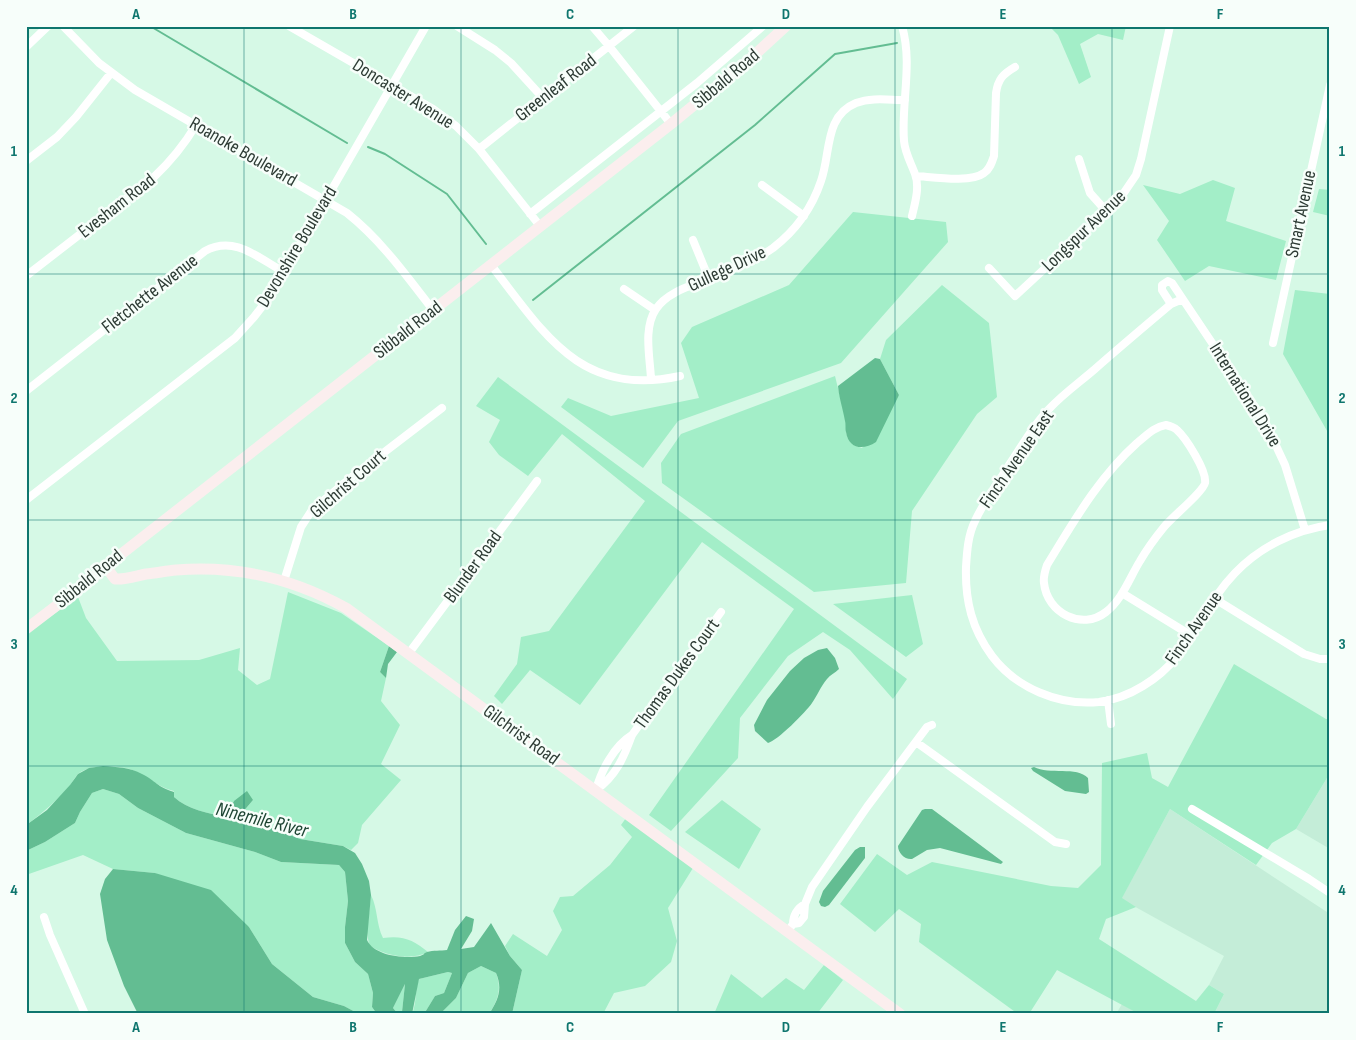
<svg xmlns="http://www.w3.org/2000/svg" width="1356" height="1040" font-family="'Sofia Sans Condensed',sans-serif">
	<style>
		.built { fill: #c4edd8 }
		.green { fill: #a3eec8 }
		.water { fill: #63bd92 }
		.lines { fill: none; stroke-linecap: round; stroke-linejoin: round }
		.stream { stroke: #63bd92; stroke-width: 2 }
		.street { stroke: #fff; stroke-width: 8 }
		.secondary { stroke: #fbeeee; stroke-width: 11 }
		.grid { fill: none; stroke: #0f766e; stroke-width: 1; stroke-opacity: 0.55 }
		.labels { text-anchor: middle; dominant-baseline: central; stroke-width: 5; stroke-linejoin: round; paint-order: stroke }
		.street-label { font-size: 19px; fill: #2e3c35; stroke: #f7fefa }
		.water-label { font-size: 20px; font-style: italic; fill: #1e4533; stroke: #f7fefa }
		.neatline { fill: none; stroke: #0f766e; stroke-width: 2 }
		.grid-label { font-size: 16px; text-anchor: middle; font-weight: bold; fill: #0f766e }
	</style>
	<rect width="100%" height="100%" fill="#d6f9e6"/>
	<path class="built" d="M1330,773V849L1296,829Z
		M1170,809L1330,914V1014H1214L1224,994L1209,985L1224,956L1121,899Z
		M1122,1004L1139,1014H1116Z"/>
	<path class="green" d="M1049,26H1126L1123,40L1098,34L1080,44L1091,77L1079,84L1058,35Z
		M1213,180L1235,188L1226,221L1286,241L1276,280L1209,266L1185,281L1157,240L1169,221L1143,185L1180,194Z
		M1319,189L1330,190V216L1313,212Z
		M853,212L946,222L948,242L841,363L678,421L643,468L561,407L568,398L611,416L699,398L681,343L692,327L789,285Z
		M942,285L989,323L997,397L977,414L912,511L906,583L814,592L662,483L661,463L681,434L835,376L846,421V432L848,438L854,445L862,448L899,395L880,359L886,340Z
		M1295,290L1330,294V436L1283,354Z
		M498,377L907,679L893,699L850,650L823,632L788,656L740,718L738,758L671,831L649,815L794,609L702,542L580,705L530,670L502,704L494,696L517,664L521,637L549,631L645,501L562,434L528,476L499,455L489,442L500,420L476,406Z
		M288,592L341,613L389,646L380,672L386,678L381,701L400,725L381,764L401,780L362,825L358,843L351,850L343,846L300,839L257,822L240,820L242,813L253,800L234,801L226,816C208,814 187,809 174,797V791C157,787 146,775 130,769C116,765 89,764 78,774C74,778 72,783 69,787C57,800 44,812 29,823H26V634L78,597L86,618L117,661L199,660L240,648L238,670L257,685L270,679Z
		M912,595L923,644L906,657L833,604Z
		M1234,664L1326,719H1330V773L1296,829L1272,843L1256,865L1170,809L1122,898L1136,907L1106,919L1099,939L1196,1001L1209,985L1224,994L1214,1014H1139L1057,970L1029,1014H1018L919,942L921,924L899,909L875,932L840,904L877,854L907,875L932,862L1051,886L1078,888L1101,865L1102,763L1147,753L1152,778L1168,787Z
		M103,789L119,794L138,808L186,833L255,852L281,862L339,865L345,872L348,901L345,927V943L355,962L368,974L373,993L372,1007L377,1014H359L344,1006L313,997L272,964L249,927L155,873L113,869L83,855L26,875V851L45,842L75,823L80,812L92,793Z
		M722,800L761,829L739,869L685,832Z
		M626,818L693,868L668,908L677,941L671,962L645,986L614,993L603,1014H512L522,970L510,956L505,946L513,934L547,956L562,930L553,911L560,897L573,896L610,865L632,837L621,825Z
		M371,895C378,909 376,924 383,938C403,935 414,940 428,952C412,961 384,956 369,945L367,932Z
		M824,965L843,980L817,1014H714L731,974L762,998L786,978L804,990Z
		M481,966L496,973C502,989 498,1000 489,1014H440L456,998L468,973Z
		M448,972L452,973L444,993L435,996L424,1014H412C417,1002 415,988 419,979Z
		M405,984L402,1012L398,1014L393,1008Z"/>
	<path class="water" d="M875,358L880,359L899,395L876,442C864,450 849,450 846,432C845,429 846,424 845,421C843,409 839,398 838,386Z
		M389,646L397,652L388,664L386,678L380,672Z
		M827,648L835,658L839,669C835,673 830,675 827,679C821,686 817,696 812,703C806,712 777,741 768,743L755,731L754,725L767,700L790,671L804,658L818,650Z
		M103,766C116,767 130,767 142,774C156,781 157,787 174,792V797C187,809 208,814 226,816L234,801L247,791L253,800L242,813L240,820L257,822L300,839L343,846L355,853L362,864L369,881L371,895L367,940C374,956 405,959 420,956C426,954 422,954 427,952C433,950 441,951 447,950L455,930L466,916L474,919L472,931L461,949L474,947L491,923L510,956L522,970L512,1014H489C498,1000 503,989 496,973L481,966L468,973L456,998L440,1014H424L435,996L444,993L452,973L448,972L419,979L412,1014H401L402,1012L405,984L393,1008L398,1014H377L372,1007L373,993L368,974L355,962L345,943V927L348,901L345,872L339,865L281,862L255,852L186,833L138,808L119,794L103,789L92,793L80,812L75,823L45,842L26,851V823H29L47,810L70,785L78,774L89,768Z
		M1034,767C1049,775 1077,766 1088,778L1089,792L1086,794L1065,791L1033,771L1031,768Z
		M925,809H932L1003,862L1001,864L940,848L927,850L912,859C905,860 898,853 898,846L922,810Z
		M860,847H865V858L829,905L825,907L821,906L819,902L823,891L855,850Z
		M113,869L155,873L211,890L249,927L272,964L313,997L344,1006L359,1014H138L124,986L107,940L100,894L105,879Z"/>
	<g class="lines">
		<path class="stream" d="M150,26L347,143
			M368,147L385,154L447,194L486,244
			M533,300L755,125L835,54L897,43"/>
		<path class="street" d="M63,26L99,63L135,90L347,213C381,240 406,275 433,310
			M289,26L433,109L456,126L479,149L540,226
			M457,26L495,50L511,63L543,98
			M592,26L609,46L671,124
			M902,26C913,64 901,103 904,141C905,153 911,163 915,174C920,187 915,203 912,216
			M26,47L48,26
			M479,149L634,26
			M1079,159L1090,193L1107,212
			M26,161L57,137L76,117L111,73
			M916,176C933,177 971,183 984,173C990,169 992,162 994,156L996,93C998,79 1003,74 1015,67
			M762,185L804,216
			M530,214L697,83L763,26
			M693,240L709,279
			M491,265C544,333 580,398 680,376
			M989,268L1015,296L1119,200L1136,175L1141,159L1170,26
			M26,276L154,177C171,161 184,145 196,125
			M624,289L655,310
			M1171,304L1162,290V285L1168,281L1172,283L1184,301
			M1273,343L1330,85
			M651,379C650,357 643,328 656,309C667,292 691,286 708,279C730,270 753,262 773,248C795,231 812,208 821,181C831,153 824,116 856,103C872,97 889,100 905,100
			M26,391L205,251C235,235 258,258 284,272
			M1166,425C1170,426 1174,427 1177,430C1186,438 1207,471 1205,483C1203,492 1172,517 1164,527C1155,538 1147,549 1140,561C1130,577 1122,600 1106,612C1082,631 1047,613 1044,583C1043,577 1045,571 1047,565C1074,521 1099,477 1137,443C1147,435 1154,427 1166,425Z
			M26,500L235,338L254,317L271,295L426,26
			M1305,530L1285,465L1265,422L1184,301H1178L1171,304C1145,326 1120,347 1095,369C1080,382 1063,394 1049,409C1033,425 1022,446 1009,465C998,483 984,501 975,521C968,535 967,551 966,567C965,601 972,629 992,656C1016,688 1059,706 1099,702C1114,700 1130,694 1143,686C1193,656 1198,611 1235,573C1260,547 1294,530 1330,525
			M284,581L301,527L312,510L348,480L442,408
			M1122,593L1192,636
			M1215,599L1304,654L1320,659H1330
			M409,653L537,481
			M1108,700L1111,724
			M916,742L1055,842L1066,844
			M596,790C616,776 624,757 632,735L721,612
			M596,790C601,771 614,746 632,735
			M1192,809L1309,879L1330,893
			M44,917L50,935L85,1014
			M793,924C793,916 797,908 805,904
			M788,931L793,924L799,923L804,917L805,904L812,887L867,807L927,727L932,725"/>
		<path class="secondary" d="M106,567L115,579C125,580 136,576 146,574C156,573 166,571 176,570C236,565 294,579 346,608L900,1014
			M26,629L86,583L115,559L671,124L750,59L786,26"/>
	</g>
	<path class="grid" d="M244,26V1014M461,26V1014M678,26V1014M895,26V1014M1112,26V1014M26,274H1330M26,520H1330M26,766H1330"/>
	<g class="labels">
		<g class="street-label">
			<text transform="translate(726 79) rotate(-40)">Sibbald Road</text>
			<text transform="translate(556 88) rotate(-38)">Greenleaf Road</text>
			<text transform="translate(403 94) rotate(32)">Doncaster Avenue</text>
			<text transform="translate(243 152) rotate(30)">Roanoke Boulevard</text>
			<text transform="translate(117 206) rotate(-38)">Evesham Road</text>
			<text transform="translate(1301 214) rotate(-78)">Smart Avenue</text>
			<text transform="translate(1084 231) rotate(-44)">Longspur Avenue</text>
			<text transform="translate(297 247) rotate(-59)">Devonshire Boulevard</text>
			<text transform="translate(727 269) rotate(-25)">Gullege Drive</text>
			<text transform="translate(150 294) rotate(-38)">Fletchette Avenue</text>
			<text transform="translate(408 330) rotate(-38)">Sibbald Road</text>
			<text transform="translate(1245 395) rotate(58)">International Drive</text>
			<text transform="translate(1017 459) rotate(-55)">Finch Avenue East</text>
			<text transform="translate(348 484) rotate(-41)">Gilchrist Court</text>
			<text transform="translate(473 567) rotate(-54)">Blunder Road</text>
			<text transform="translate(89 579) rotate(-39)">Sibbald Road</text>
			<text transform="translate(1194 628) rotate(-55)">Finch Avenue</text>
			<text transform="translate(677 674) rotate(-54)">Thomas Dukes Court</text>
			<text transform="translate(521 735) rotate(36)">Gilchrist Road</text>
		</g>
		<g class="water-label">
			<text transform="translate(262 820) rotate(14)">Ninemile River</text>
		</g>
	</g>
	<rect width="1356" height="1040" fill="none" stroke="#f7fefa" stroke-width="55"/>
	<rect x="28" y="28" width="1300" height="984" class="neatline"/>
	<g class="grid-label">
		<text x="136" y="19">A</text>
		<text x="353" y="19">B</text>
		<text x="570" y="19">C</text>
		<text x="786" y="19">D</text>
		<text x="1003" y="19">E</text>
		<text x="1220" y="19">F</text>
		<text x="14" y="156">1</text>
		<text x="1342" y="156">1</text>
		<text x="14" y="403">2</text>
		<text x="1342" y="403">2</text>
		<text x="14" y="649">3</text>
		<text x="1342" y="649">3</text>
		<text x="14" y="895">4</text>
		<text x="1342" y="895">4</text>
		<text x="136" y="1032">A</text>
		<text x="353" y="1032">B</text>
		<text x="570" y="1032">C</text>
		<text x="786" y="1032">D</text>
		<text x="1003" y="1032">E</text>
		<text x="1220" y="1032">F</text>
	</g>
</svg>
